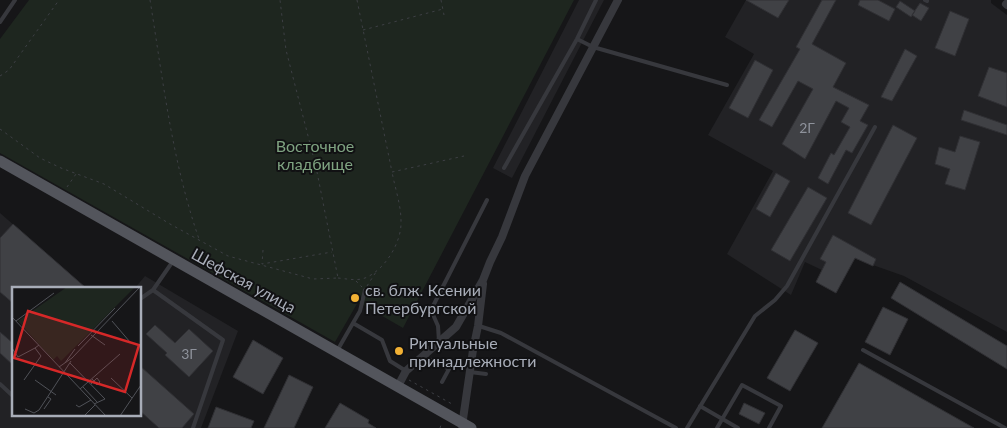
<svg xmlns="http://www.w3.org/2000/svg" width="1007" height="428" font-family="Lato,sans-serif">
	<style>
		.built { fill: #222225 }
		.green { fill: #1e261f }
		.building { fill: #404145; stroke: #303034 }
		.lines { fill: none; stroke-linecap: round; stroke-linejoin: round }
		.path { stroke: #3d3f44; stroke-width: 1; stroke-dasharray: 2.5 4; stroke-linecap: butt }
		.service { stroke: #37383d; stroke-width: 4 }
		.minor { stroke: #37383d; stroke-width: 8 }
		.primary { stroke: #53555c; stroke-width: 11 }
		.poi-dot { fill: #f2b134; stroke: #111113; stroke-width: 2 }
		.labels { text-anchor: middle; dominant-baseline: central; stroke-width: 4; stroke-linejoin: round; paint-order: stroke }
		.number-label { font-size: 14px; fill: #8e929b }
		.park-label { font-size: 16px; fill: #7fa381; stroke: #111113 }
		.street-label { font-size: 16px; fill: #a8adb8; stroke: #111113 }
		.poi-label { font-size: 16px; fill: #a8adb8; stroke: #111113; text-anchor: start }
		.inset-road { fill: none; stroke: #505258; stroke-width: 1 }
		.view { fill: #d62828; fill-opacity: 0.15; stroke: #d62828; stroke-width: 2.5 }
		.inset-edge { fill: none; stroke: #a8adb8; stroke-width: 2.5 }
	</style>
	<rect width="100%" height="100%" fill="#161618"/>
	<path class="built" d="M579,0H604L512,178L493,168Z
		M746,0H991V3L1007,15V332L904,276L853,258L839,278L805,262L791,295L727,254L773,171L708,135L754,54L725,37Z
		M0,213L86,288H14V414H140V288H135L145,276L238,331L201,428H0Z"/>
	<path class="green" d="M29,0H574L403,328L358,302L335,342L0,153V39Z"/>
	<path class="building" d="M746,0H789L778,18Z
		M822,0H836L812,44L846,63L833,87L869,105L860,121L868,125L852,153L846,150L828,184L818,178L831,153L834,155L850,127L841,122L849,108L836,101L805,159L782,144L813,89L798,81L772,127L759,120L800,49L796,47Z
		M860,0H878L895,9L889,21L858,5Z
		M900,1L915,11L911,17L896,7Z
		M920,3L929,8L921,21L912,15Z
		M950,11L969,19L955,56L935,48Z
		M905,49L917,56L892,101L881,97Z
		M755,60L773,70L748,118L729,108Z
		M989,67L1007,73V107L978,96Z
		M964,110L1007,125V135L961,120Z
		M893,125L917,138L871,225L848,213Z
		M960,136L980,142L965,190L945,184L950,169L935,164L939,147L955,152Z
		M776,173L790,181L770,217L756,209Z
		M808,187L827,198L790,261L771,250Z
		M13,224L86,288H14V304L0,292V238Z
		M833,235L876,259L873,266L855,258L836,293L816,282L826,262L820,259Z
		M900,282L1007,346V369L891,298Z
		M883,307L908,319L890,355L865,342Z
		M155,325L175,343L189,329L213,351L189,377L165,355L167,353L146,334Z
		M795,330L818,343L790,391L767,378Z
		M0,332L14,344V366L0,353Z
		M253,340L283,358L263,394L233,377Z
		M859,363L974,428H822Z
		M140,366L194,414L182,428H159L140,411Z
		M289,375L313,387L294,428H264Z
		M340,403L369,420L368,423L376,428H325Z
		M744,403L765,413L759,424L739,414Z
		M216,407L254,421L251,428H208Z"/>
	<g class="lines">
		<path class="path" d="M150,0C163,80 172,161 199,239
			M357,0L392,172L464,156
			M441,0L444,15
			M363,30L443,9
			M0,76L9,70L59,0
			M0,129L40,158L61,168L104,184L170,224L228,256L313,279L338,278L316,167L286,50L280,0
			M67,187L76,174
			M263,250L262,264L332,252
			M338,278C348,279 357,281 365,278C385,270 402,242 401,221C401,205 395,188 392,172
			M356,281L362,287
			M367,286L376,272
			M409,380L452,404
			M440,428L442,422"/>
		<path class="service" d="M925,0L927,1
			M0,22L15,0
			M577,39L593,47L727,85
			M504,168L577,39L596,0
			M173,261L153,290L223,340L193,428
			M365,290L360,311L353,323L382,340L390,361L406,371
			M140,299L153,290
			M479,326L501,333L676,428
			M439,342L438,326L431,310L487,200
			M863,350L1005,428
			M337,351L353,323
			M423,356L449,369L442,382
			M470,372L486,374
			M0,384L14,397
			M700,406L738,428
			M687,428L755,316L775,300L787,286L875,127
			M717,428L742,385L781,406L769,428"/>
		<path class="minor" d="M1006,4L1007,5
			M398,386L406,371L456,327L483,280L490,262L502,237L525,176L618,0
			M462,426L473,350L478,326L483,284"/>
		<path class="primary" d="M0,161L471,428"/>
	</g>
	<g class="poi-dot">
		<circle cx="355" cy="298" r="5"/>
		<circle cx="399" cy="351" r="5"/>
	</g>
	<g class="labels">
		<g class="number-label">
			<text x="807" y="127">2Г</text>
			<text x="189" y="353">3Г</text>
		</g>
		<g class="park-label">
			<text x="315" y="145">Восточное<tspan x="315" dy="18">кладбище</tspan></text>
		</g>
		<g class="street-label">
			<text transform="translate(244 280) rotate(29)">Шефская улица</text>
		</g>
		<g class="poi-label">
			<text x="365" y="289">св. блж. Ксении<tspan x="365" dy="18">Петербургской</tspan></text>
			<text x="409" y="342">Ритуальные<tspan x="409" dy="18">принадлежности</tspan></text>
		</g>
	</g>
	<g transform="translate(12 287)">
		<rect width="129" height="129" fill="#161618"/>
		<path d="M55,0H123L49,74L45,69L41,73L6,34Z" fill="#1e261f"/>
		<path class="inset-road" d="M0,30L94,129M4,34L42,6M100,34L118,55M79,48L93,58M66,59L103,21M0,61L6,70L23,61M53,76L63,62M58,76L93,112L82,117M47,80L60,71L128,0M99,91L120,111M12,93L29,69L23,61L27,58M23,93L44,108M79,97L85,91L88,95L85,98L82,94L80,92M71,100L85,115M68,102L108,67M64,118L67,120L79,113M13,122L22,126L27,123L59,74M32,122L39,112L36,110M72,129L83,118M108,129L129,98"/>
		<path class="view" d="M16,24L127,58L113,105L2,71Z"/>
		<rect width="129" height="129" class="inset-edge"/>
	</g>
</svg>
